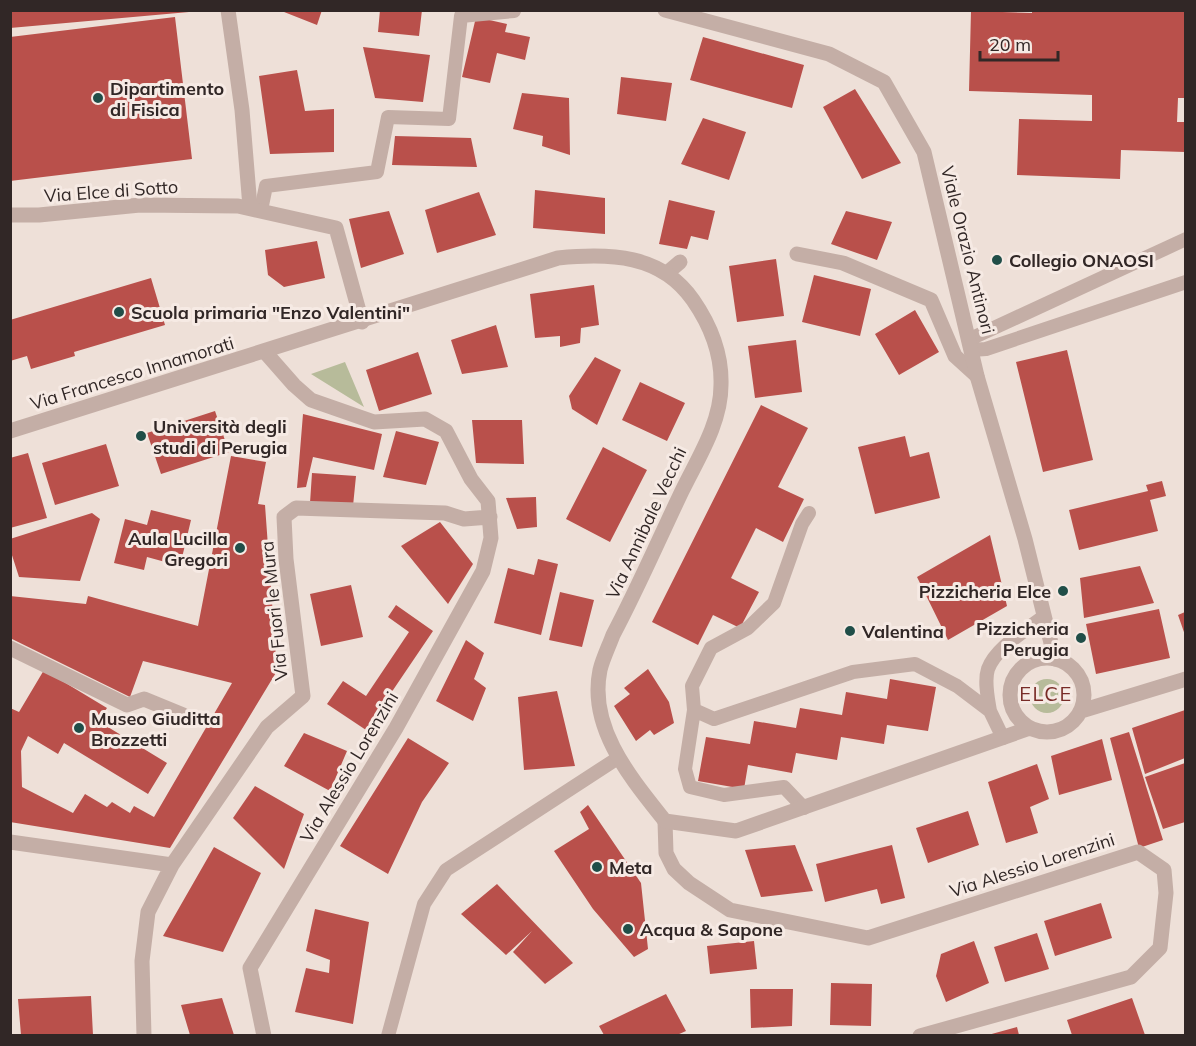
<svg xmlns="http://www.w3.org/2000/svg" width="1196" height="1046" font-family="Mulish,sans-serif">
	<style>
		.green { fill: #b7bb9a }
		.building { fill: #b9504b }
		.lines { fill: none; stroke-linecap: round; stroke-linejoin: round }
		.service { stroke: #c4aea6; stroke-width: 14 }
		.pedestrian { stroke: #c4aea6; stroke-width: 15 }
		.minor { stroke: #c4aea6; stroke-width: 15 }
		.tertiary { stroke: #c4aea6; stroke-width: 15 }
		.poi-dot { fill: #204e48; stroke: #f6eae4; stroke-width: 2 }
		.labels { text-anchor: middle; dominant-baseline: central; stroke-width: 6; stroke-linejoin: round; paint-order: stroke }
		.poi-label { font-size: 18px; font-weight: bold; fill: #312726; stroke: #f6eae4; text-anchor: start }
		.street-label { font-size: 18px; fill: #312726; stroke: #f6eae4 }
		.neighbourhood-label { font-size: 20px; letter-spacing: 1.5px; fill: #782b27; stroke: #f6eae4 }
	</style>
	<rect width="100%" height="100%" fill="#eee0d8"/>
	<path class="green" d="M345,362L364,407L311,374Z
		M1030 696a17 17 0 1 1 34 0a17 17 0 1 1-34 0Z"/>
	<path class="building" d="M10,10H189V12L10,28Z
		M279,10H322L317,25Z
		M380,10H422L419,36L378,32Z
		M1032,10H1185V98H1178L1177,122H1185V152L1121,150L1120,179L1017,175L1019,119L1092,121V95L969,91L971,11L1032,13Z
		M175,17L192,159L10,181V37Z
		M476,17L507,24L505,32L530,37L525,60L497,53L490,83L462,77Z
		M703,37L804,65L792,108L690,80Z
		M363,47L430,55L423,102L375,98Z
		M297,70L305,111L334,109V152L270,154L259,76Z
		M621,77L672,83L666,121L617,114Z
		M855,89L901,163L862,179L823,107Z
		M522,93L569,98L570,155L542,146L543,136L513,129Z
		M703,118L746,132L729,180L681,164Z
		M395,136L471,138L477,167L392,165Z
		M535,190L605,198V234L533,228Z
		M479,192L496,235L437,253L425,210Z
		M669,200L715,211L708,240L691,236L687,249L659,244Z
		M389,211L404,254L361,268L349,219Z
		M846,211L892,222L877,260L831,244Z
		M317,241L325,278L284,287L268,275L265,250Z
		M776,259L784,316L737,322L729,266Z
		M814,275L871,289L860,336L802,322Z
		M151,278L165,325L74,352L75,356L31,369L27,356L10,361V320Z
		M594,285L599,325L581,328L580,343L560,347V336L535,338L530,294Z
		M915,310L939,352L899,375L875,334Z
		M496,325L508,367L462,374L451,340Z
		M796,340L802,392L755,398L748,346Z
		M1067,350L1093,460L1043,472L1016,362Z
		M418,352L432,394L379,411L366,370Z
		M595,357L621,370L597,425L572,409L569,396Z
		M640,382L685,403L667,441L622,420Z
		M761,405L808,428L778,487L804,499L783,542L756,528L731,578L759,592L740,628L713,615L698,645L652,622Z
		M215,411L229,452L161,474L147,433Z
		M303,414L382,434L374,470L313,457L306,487L297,488Z
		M472,420H522L524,464L476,463Z
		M396,431L439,442L426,485L383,477Z
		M905,436L910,457L929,452L940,498L875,514L858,447Z
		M106,444L119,486L55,505L42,463Z
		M603,447L647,470L610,542L566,519Z
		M28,453L47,518L10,528V458Z
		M231,456L266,462L258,504L265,505L277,671L170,848L10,822V708L19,712L44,670L107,708L98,721L167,763L148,794L64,743L58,754L28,736L21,751L22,787L73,813L85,794L107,807L112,802L130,813L134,806L154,817L232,683L143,661L130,697L10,638V596L86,604L88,596L198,626Z
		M312,473L356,476L353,506L310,503Z
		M1162,481L1166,496L1150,500L1158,531L1079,550L1069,510L1148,491L1146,485Z
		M536,497L537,527L517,529L506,498Z
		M151,510L191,520L180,566L147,557L144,570L114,563L125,519L147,525Z
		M92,513L100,519L80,581L19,577L10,549V539Z
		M440,522L473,564L448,604L401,546Z
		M990,535L1007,606L948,640L917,577Z
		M538,559L558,564L541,635L494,623L508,568L534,575Z
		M1140,566L1154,603L1084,618L1080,578Z
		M351,585L363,637L321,646L310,594Z
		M560,592L594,600L582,647L549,640Z
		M396,605L433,631L366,730L327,704L343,681L366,696L409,632L388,617Z
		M1159,609L1170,658L1096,674L1086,624Z
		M1185,612V635L1178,615Z
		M466,640L484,653L474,679L486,688L473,721L436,701Z
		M648,669L669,702L674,723L654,735L650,730L636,741L614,706L630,694L624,688Z
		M890,679L936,687L928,731L887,725L884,744L841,737L837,760L796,753L792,773L748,765L744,789L698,781L706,737L750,744L754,721L796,728L800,708L842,715L846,692L887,699Z
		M557,691L575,766L524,770L518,697Z
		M1185,710V758L1145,774L1132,728Z
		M1129,732L1163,840L1139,848L1110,738Z
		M304,733L347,751L330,791L284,766Z
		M408,738L449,763L422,802L388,874L340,846Z
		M1102,739L1112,780L1059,795L1051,756Z
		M1185,763V822L1163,829L1145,777Z
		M1037,764L1049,799L1030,807L1038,833L1006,843L988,782Z
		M255,786L304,814L284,869L233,818Z
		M588,805L641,883L648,949L634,957L593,909L554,851L589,829L580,812Z
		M968,811L979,845L928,863L916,828Z
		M795,845L813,891L761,897L745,850Z
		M892,845L905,898L881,904L877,889L825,902L816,864Z
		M214,847L261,873L223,952L163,936Z
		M497,884L573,963L545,984L513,952L532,931L506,955L461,914Z
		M1101,903L1112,938L1055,956L1044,921Z
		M315,909L369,922L353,1024L295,1012L306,968L329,973L330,960L306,951Z
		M1037,933L1049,969L1005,982L994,947Z
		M754,941L757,969L710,974L707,946Z
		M974,941L989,983L946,1002L936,976L941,954Z
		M831,983L872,984L871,1026L830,1025Z
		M750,989H793L792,1026L751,1028Z
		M666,994L686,1031L677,1035H604L599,1026Z
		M91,996L93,1035H21L18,999Z
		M222,998L234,1035H190L181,1005Z
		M1132,998L1145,1035H1072L1067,1020Z
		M1017,1027L1019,1035H988Z"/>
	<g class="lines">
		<path class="service" d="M261,210L266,186L377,172L388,117L449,119L461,16L514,11
			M970,339L1186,239
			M972,350L986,349L1186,282
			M809,513L802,524L774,603L748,628L711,648L692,686L694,710L714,719L853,672L915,664L957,686L990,711L1003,738
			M694,710L685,769L690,787L724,795L784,787L804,808
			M990,711C988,699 984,681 988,669C996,647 1027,630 1043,617
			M388,1036L424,904L446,870L618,758"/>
		<path class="pedestrian" d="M797,254L843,263L931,300L955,356L977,376
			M667,273L680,262"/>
		<path class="minor" d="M228,10L242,110L250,207
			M665,10L829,54L884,82L924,152L977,376L1025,539L1055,659
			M10,215H39L140,205L238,206L336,228L362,322
			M10,648L127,705L144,699L183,715
			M665,821L666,853L674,869L689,883L730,910L868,938L1138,852L1164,870L1166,893L1160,948L1131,977L920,1036
			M10,842L172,865
			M144,1036L142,961L148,912L172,865L267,727L303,696L286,559L284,517L296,508L445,513L464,519L490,517
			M264,1036L250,968L396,728L483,571L491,538L488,501L471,479L446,431L425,419L374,422L311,400L294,385L265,352"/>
		<path class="tertiary" d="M10,431L558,258C610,253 661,254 693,300C711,326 722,353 721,385C721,423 698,458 682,491C659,539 638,588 613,635C609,646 603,658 600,670C588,728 631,778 665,821L736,831L1030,728
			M1010 695a37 37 0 1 1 74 0a37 37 0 1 1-74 0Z
			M1081,711L1186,679"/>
	</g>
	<g class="poi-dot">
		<circle cx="98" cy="98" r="6"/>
		<circle cx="997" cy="260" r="6"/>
		<circle cx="119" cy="312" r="6"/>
		<circle cx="141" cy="436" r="6"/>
		<circle cx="240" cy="548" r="6"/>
		<circle cx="1063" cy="591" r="6"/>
		<circle cx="850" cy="631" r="6"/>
		<circle cx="1081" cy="638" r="6"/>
		<circle cx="79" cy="728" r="6"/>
		<circle cx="597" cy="867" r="6"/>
		<circle cx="628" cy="929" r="6"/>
	</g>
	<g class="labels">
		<g class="poi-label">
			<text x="110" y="88">Dipartimento<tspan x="110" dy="21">di Fisica</tspan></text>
			<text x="1009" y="260">Collegio ONAOSI</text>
			<text x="131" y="312">Scuola primaria "Enzo Valentini"</text>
			<text x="153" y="426">Università degli<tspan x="153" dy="21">studi di Perugia</tspan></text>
			<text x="228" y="538" text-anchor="end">Aula Lucilla<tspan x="228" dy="21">Gregori</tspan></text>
			<text x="1051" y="591" text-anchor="end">Pizzicheria Elce</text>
			<text x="1069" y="628" text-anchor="end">Pizzicheria<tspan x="1069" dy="21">Perugia</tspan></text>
			<text x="862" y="631">Valentina</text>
			<text x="91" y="718">Museo Giuditta<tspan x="91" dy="21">Brozzetti</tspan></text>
			<text x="609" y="867">Meta</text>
			<text x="640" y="929">Acqua &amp; Sapone</text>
		</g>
		<g class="street-label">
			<text transform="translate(111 191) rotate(-4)">Via Elce di Sotto</text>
			<text transform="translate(968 250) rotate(76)">Viale Orazio Antinori</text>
			<text transform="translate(132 373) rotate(-17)">Via Francesco Innamorati</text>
			<text transform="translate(646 523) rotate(-65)">Via Annibale Vecchi</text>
			<text transform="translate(274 611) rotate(-96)">Via Fuori le Mura</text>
			<text transform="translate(349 767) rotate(-59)">Via Alessio Lorenzini</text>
			<text transform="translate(1032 865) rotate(-18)">Via Alessio Lorenzini</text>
		</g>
		<g class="neighbourhood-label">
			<text x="1046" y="693">ELCE</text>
		</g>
	</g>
	<rect width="1196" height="1046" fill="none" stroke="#312726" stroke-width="24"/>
	<path d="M980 51v9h78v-9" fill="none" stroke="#312726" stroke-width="3"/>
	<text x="989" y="51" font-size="18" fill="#312726" stroke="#f6eae4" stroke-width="4.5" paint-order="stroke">20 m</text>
</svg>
